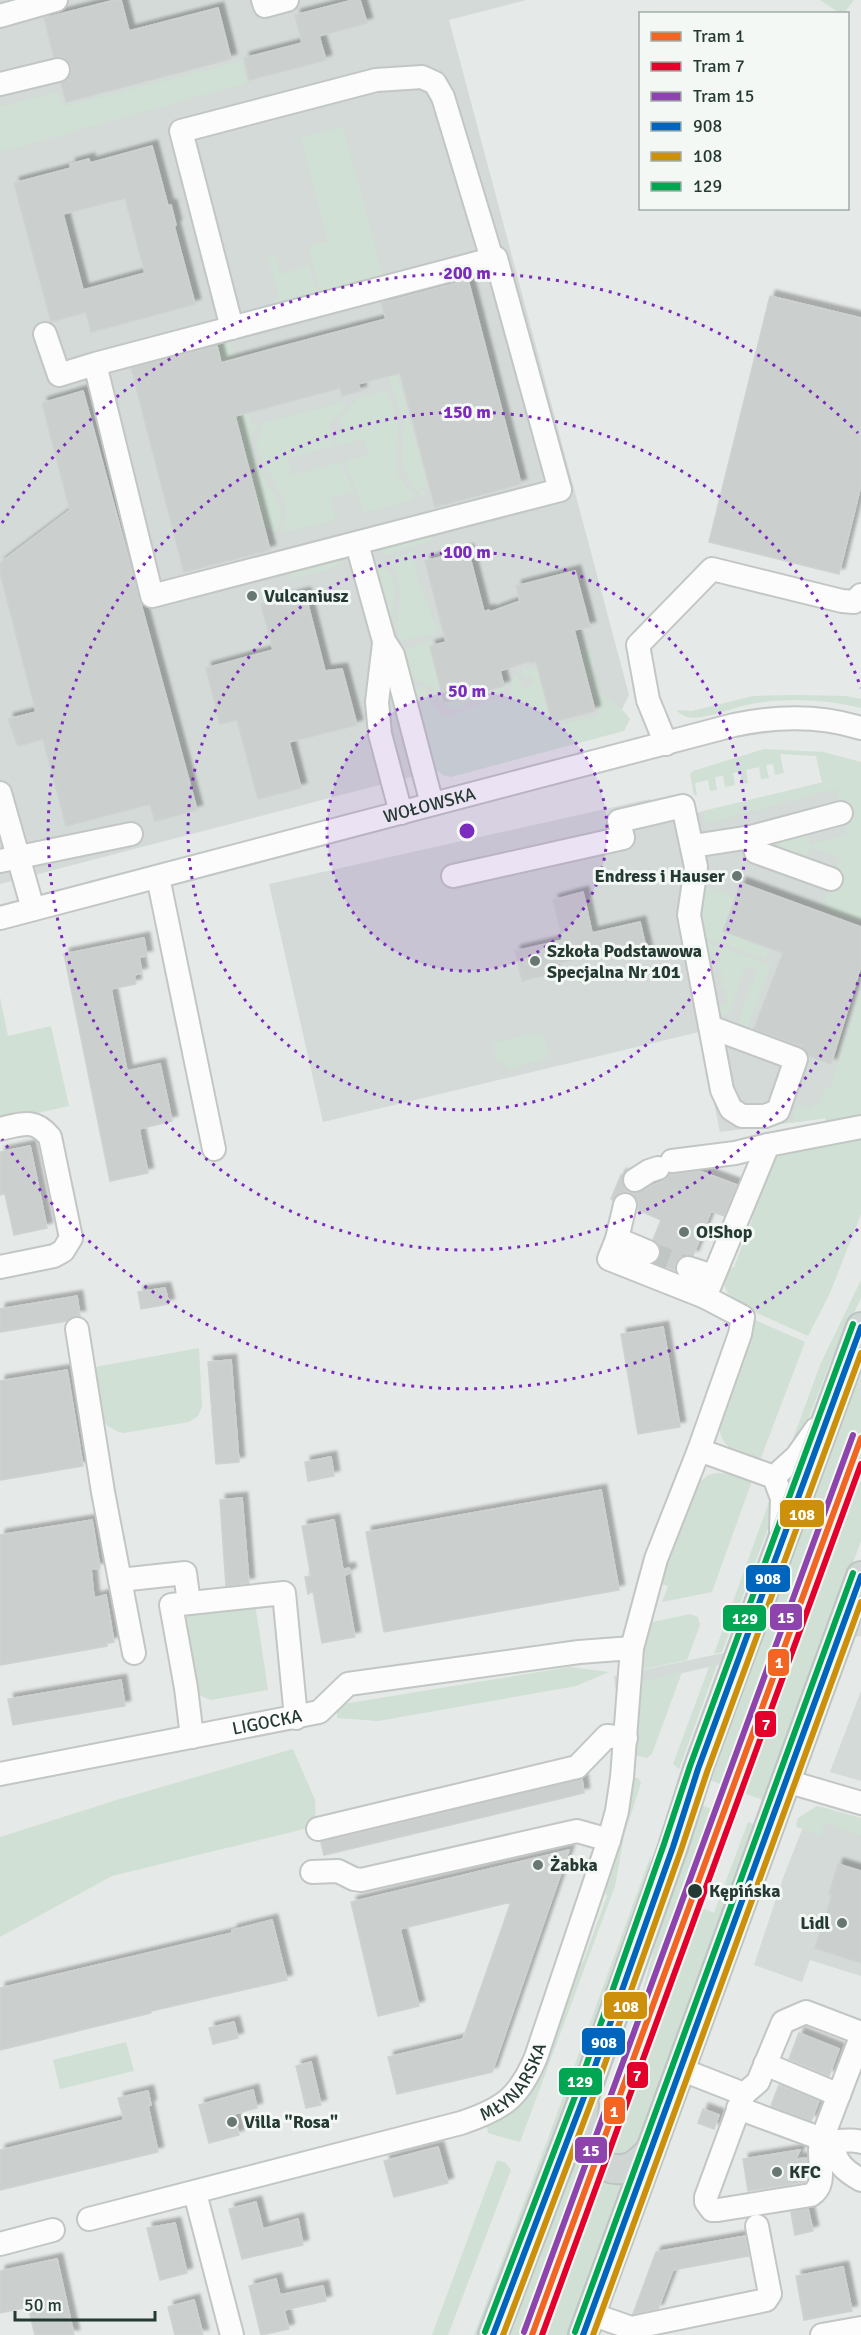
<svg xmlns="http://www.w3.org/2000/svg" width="861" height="2335" font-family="Signika,sans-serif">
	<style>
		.built { fill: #d3dad7 }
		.green { fill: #d0e0d4 }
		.building { fill: #cbd0ce; stroke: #ced2d0; stroke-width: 1.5; fill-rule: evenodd; filter: url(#shadow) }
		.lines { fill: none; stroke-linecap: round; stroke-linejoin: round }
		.minor-tunnel { stroke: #bfc6c3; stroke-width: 22; stroke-dasharray: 22 11; stroke-linecap: butt }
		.minor-casing { stroke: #c2c6c4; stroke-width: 26 }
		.major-casing { stroke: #bdc4c2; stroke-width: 32 }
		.minor { stroke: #fbfcfb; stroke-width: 22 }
		.major { stroke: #cfd5d3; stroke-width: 28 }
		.bus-1-casing { stroke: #f3f8f5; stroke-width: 10 }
		.bus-2-casing { stroke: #f3f8f5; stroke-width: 10 }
		.bus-3-casing { stroke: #f3f8f5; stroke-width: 10 }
		.bus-1 { stroke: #0065bd; stroke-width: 6 }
		.bus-2 { stroke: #cd900a; stroke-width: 6 }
		.bus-3 { stroke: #00a651; stroke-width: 6 }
		.tram-1-casing { stroke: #f3f8f5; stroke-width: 10 }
		.tram-2-casing { stroke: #f3f8f5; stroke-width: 10 }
		.tram-3-casing { stroke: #f3f8f5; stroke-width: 10 }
		.tram-1 { stroke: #f26522; stroke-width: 6 }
		.tram-2 { stroke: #e4002b; stroke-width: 6 }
		.tram-3 { stroke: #8e44ad; stroke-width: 6 }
		.ring { fill: none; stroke: #7b2cbf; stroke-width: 3; stroke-dasharray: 3 6 }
		.poi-dot { fill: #687772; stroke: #f3f8f5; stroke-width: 2 }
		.stop-dot { fill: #253a33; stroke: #f3f8f5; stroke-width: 2 }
		.labels { text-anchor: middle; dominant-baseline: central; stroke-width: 6; stroke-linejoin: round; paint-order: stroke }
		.poi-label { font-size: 18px; font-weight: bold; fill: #253a33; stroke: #f3f8f5; text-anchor: start }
		.street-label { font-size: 18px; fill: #253a33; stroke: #f3f8f5 }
		.stop-label { font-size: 18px; font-weight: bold; fill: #253a33; stroke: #f3f8f5; text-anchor: start }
		.centre { fill: #7b2cbf; stroke: #f3f8f5; stroke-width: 3 }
		.ring-label { font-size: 18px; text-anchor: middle; font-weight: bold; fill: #7b2cbf; stroke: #f3f8f5; stroke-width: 6; stroke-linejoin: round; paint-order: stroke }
		.line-badge { stroke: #f3f8f5; stroke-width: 2 }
		.badge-label { font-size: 16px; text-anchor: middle; font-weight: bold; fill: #fff }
	</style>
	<defs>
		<filter id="shadow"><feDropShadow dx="5.5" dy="-5.5" stdDeviation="1.5" flood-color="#0004"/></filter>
	</defs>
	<rect width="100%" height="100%" fill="#e5e9e7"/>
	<path class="built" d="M0,0H526L449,20L629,695L621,711L437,770L0,884Z
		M861,773V822L829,910L861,922V1016L826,1118L720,1132L699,1032L323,1122L269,884L650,799L655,823Z
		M861,1624V1636L776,1652L615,1688L614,1676Z
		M861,1691V1781L830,1772Z
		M817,1806L861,1818V1976L810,1960L802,1982L754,1965L783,1878L809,1812Z"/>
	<path class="green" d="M820,0H854L844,13L841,14Z
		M242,61L247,83L0,152V107L58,92L63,107Z
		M343,126L383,278L321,294L308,247L328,241L301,138Z
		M275,256L280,274L309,266L317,295L276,306L274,300L279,298L268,258Z
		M231,343L252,425L257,424L250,442L251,451C256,461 261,472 266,482C276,498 291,517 273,534L271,528L277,526L265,528L218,346Z
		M391,351L428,486L418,489H423L427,499L411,486L402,464L403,421L386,368Z
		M387,391L398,423L396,471L402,496L398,474L405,486L416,497L411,498V500L364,512L345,461L368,455L365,438L338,445L334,434L342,432L344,427L338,421L358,398Z
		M345,402L347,406L329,425L334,446L287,458L292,475L341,462L354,492L330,498L336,520L282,532C296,501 266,475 256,446L263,423Z
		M431,533L432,540C423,547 414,545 404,548C395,551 391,557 381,553L380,550L386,545Z
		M411,552H415C413,581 430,603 437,631L434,634L419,636L402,641L399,639C392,610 411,589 388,563V560Z
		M328,560L345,562C339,567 298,578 289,578L288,571Z
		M374,560C404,577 392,600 391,627Z
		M427,642H438L429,646L444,702L505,687L504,691L475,697L460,707L451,709L441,702L430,685L410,678L404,658L405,649Z
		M587,649L593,654V671L599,691L607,699L620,707L630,719L624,731L451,777L442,775L433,767L414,691L418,687H424L434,708L442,715L451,717L483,703L508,698C514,689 509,681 516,673L524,688H529L534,681L532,677H524L521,669L530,670L536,667L552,727L599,715L581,650Z
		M794,695L846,696L861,699V708C825,699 782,697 746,705C731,709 716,715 701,717C691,719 683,717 676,710L692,711L753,696Z
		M764,749L823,752L861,762V922L829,910L825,900L840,857L811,847L805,860C795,856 777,853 777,841L807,831L811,844L848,835L836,789L702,824L705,819L703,811L822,783L816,756L780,754L784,773L775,775L773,764L766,765L769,778L761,779L759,767L746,770L748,783L742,784L740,772L733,773L735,785L725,787L723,776L715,777L717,790L710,791L708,780L695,783L697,795H694L690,774L693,771Z
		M701,886L736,897L723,931L768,947L766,959L699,935Z
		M700,939L771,965L745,1034L742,1030L739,1018L757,971L745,966L730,1012L724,1015L717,1013L714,1002L726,1006L728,999L724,997L726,990L721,988L724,980L719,978L722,970L717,969L721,957L702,951Z
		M861,988V1117L824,1124L826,1118L791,1123L797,1105L812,1109L814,1103L819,1104L825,1087L830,1089Z
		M0,997L8,1036L51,1026L69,1106L0,1121Z
		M543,1032L549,1058L517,1066L512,1069L508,1068L505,1061L497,1063L493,1043Z
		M861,1136V1214L830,1293L808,1336L737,1304C727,1294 722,1286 724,1272L734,1267L752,1220L749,1211L769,1163L782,1154L794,1148Z
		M861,1280V1298L830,1363L801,1438L786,1458L820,1365Z
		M755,1320L805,1342L759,1463C733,1451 715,1446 720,1413Z
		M199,1348L202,1406L198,1416L189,1422L123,1433C93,1426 95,1394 90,1368Z
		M861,1374V1541L765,1801L710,1780Z
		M716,1473L731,1474L752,1481L712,1592L662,1602L668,1586L659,1583L694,1487L708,1475Z
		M769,1502L771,1510L770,1523L722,1652L714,1654Z
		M255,1603L268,1690L211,1700L196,1694L181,1615Z
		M690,1614L698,1617L700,1625L687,1660L640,1670L648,1623Z
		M717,1665L679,1769L673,1764L709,1667Z
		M570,1667L609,1672L576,1686L378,1721L337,1718V1705Z
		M682,1672L652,1754L647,1758L633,1755L641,1682Z
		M293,1749L315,1800L316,1826L112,1876L0,1937V1837L120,1799Z
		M631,1776L638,1778L641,1783L624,1836L615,1886L520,2142L488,2133L487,2126C532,2109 542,2073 555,2031C562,2010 569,1989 575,1968L583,1962L607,1896L603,1888Z
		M702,1805L711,1809L678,1898L714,1913L748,1822L757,1825L642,2136L632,2152L619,2158L601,2148L595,2125L639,2004L669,1894Z
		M817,1806L861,1818V1835L825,1823L820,1836L797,1827L796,1824L798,1818Z
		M651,1855L646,1889L480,2335H474L546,2144Z
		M126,2042L134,2071L60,2089L53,2060Z
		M573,2154L624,2183L590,2277H588L567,2335H505Z
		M497,2160L506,2163L511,2170L448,2335H432Z"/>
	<path class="building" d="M115,0H121L129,31L218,8L231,59L66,102L61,83L71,74V66L62,57H54L44,18Z
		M353,0H360L367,23L319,36L326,60L249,80L244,58L302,43L295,15Z
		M152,146L168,206L171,205L176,225L174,226L195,304L91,332L86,312L51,322L14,183L71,168L70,164L89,159L90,163ZM125,198L145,273L83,290L63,214Z
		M468,280L521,484L435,507L400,373L358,384L361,391L342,396L340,388L235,416L270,550L184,572L131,368L217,346L221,363L272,349L386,319L381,303Z
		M770,296L861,318V485L839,574L709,542Z
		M83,391L197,810L155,821L150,804L66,826L43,739L18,746L8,719L36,712L0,573V563L70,510L42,403Z
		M468,550L484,612L489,610L490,612L520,601L516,586L575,571L590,627L574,630L595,711L552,722L536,661L530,663V661L500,671L504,686L444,702L430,646L446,642L425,561Z
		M305,593L325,671L342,669L357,725L289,742L301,788L258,799L237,720L220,724L206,668L273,650L261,604Z
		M741,883L861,927V966L831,1064L809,1056L801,1046L754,1029L783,953L723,931Z
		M583,892L592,933L640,922L647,952L617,959L614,950L551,965L553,973L522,981L515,951L563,940L553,900Z
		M144,938L147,956L139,957L142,973L134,975L136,984L111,989L127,1071L160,1064L172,1121L139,1129L148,1173L110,1181L64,954Z
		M30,1146L47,1228L14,1235L5,1194L0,1195V1152Z
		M699,1171L737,1185L724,1216L711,1211L693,1256L686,1255L679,1258L675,1263V1270L656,1263L661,1251L659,1244L653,1240L661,1220L638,1210V1201L629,1192H621L613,1200L611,1199L621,1175H623L622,1181L624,1188L629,1192L636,1193L663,1181L670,1174Z
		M165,1288L169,1304L141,1309L138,1292Z
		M77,1296L80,1316H74L67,1321L0,1332V1309Z
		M663,1327L680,1427L638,1434L621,1334Z
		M231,1360L239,1462L216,1464L208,1362Z
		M67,1370L83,1466L0,1480V1381Z
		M331,1457L334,1476L308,1481L305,1462Z
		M601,1490L619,1590L384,1632L366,1532Z
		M242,1498L249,1583L226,1586L220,1500Z
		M92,1520L100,1568L91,1569L94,1598L106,1595L114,1642L107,1643V1646L0,1665V1535Z
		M334,1520L343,1570L349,1568L351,1572L344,1576L355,1637L322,1643L313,1591L308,1594L305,1577L311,1576L302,1526Z
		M121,1680L125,1706L13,1725L8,1699Z
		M582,1779L584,1793L324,1855L321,1842Z
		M569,1850L492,2072L397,2094L388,2057L463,2039L511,1902L400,1929L419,2006L378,2016L351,1902Z
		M838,1864L861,1871V1963L815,1948L832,1895L829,1894Z
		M272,1920L287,1980L151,2011V2013L0,2050V1988L232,1933V1930Z
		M234,2022L238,2038L213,2044L209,2028Z
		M799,2033L839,2049L829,2076L789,2059Z
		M311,2062L321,2105L306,2108L296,2066Z
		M779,2085L819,2101L811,2121L771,2106Z
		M253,2090L257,2108L234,2114L239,2135L209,2143L199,2105Z
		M148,2091L151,2105L148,2106L158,2152L0,2190V2150L124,2120L118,2098Z
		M703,2109L719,2115L714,2129L698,2123Z
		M438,2147L448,2183L394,2197L384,2161Z
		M800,2150L796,2159L807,2158V2176L805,2182L748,2191L743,2159Z
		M256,2202L263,2229L298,2219L303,2245L242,2259L229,2209Z
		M808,2209L813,2231L795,2235L791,2212Z
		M175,2223L187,2273L160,2280L147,2228Z
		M745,2236L749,2256L673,2270L658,2309L633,2314L656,2252Z
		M57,2259L74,2335H35L28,2307L0,2313V2271Z
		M843,2267L852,2311L804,2320L796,2276Z
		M276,2279L280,2295L323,2286L326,2301L284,2310L289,2329L261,2335L249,2286Z
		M194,2300L203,2335H175L168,2307Z"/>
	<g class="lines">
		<path class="minor-tunnel" d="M648,1252L688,1268"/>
		<defs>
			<g id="minor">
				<path d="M263,0L265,6L287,0"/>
				<path d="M0,16L56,0"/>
				<path d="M0,84L58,70"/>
				<path d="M232,328L181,131L376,80L422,77L435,83L443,97L492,259"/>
				<path d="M45,334L59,375L95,364L496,258L560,490L152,596L95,364"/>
				<path d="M357,544L384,641L393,655L432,804"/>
				<path d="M384,643L377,702L380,734L401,813"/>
				<path d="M666,744L648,700L638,645L712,569L842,601L854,602L861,595"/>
				<path d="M0,793L33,909"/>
				<path d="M751,837L756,852L831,879"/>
				<path d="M693,846L751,837L841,813"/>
				<path d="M0,861L131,834"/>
				<path d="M453,876L623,838L619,821L683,806L696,867L689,915L722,1090L731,1109L742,1116H765L778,1111L796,1059L710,1027"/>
				<path d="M158,877L214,1149"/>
				<path id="s1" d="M0,918L734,725C776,716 819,715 861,728"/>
				<path d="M0,1129C22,1124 34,1118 50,1137L71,1238L63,1251L54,1256L0,1267"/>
				<path d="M672,1161L735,1153L768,1145"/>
				<path d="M635,1180L649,1171L658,1168"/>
				<path d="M625,1205L617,1239L609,1259L705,1297"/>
				<path d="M617,1239L648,1252"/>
				<path d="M688,1268L713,1276"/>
				<path d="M77,1329L103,1492L134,1653"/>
				<path d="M699,1450L740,1334L743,1317L705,1297L768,1145L861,1127"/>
				<path d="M774,1477L797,1456L816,1429"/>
				<path d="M774,1477L782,1498L781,1531"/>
				<path d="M120,1580L185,1573L189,1603"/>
				<path d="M192,1737L186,1688L171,1605L284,1593L296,1718"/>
				<path id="s2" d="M0,1774L319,1712L348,1684L579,1652L632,1648"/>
				<path d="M786,1781L861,1803"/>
				<path d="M318,1829L577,1767L607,1736L626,1738"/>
				<path d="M312,1872L338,1871L354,1879L361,1880L577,1831L609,1840"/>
				<path d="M765,2064L839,2095"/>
				<path d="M680,2069L744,2094L758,2082L783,2022L806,2012L861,2033"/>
				<path d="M744,2094L706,2197V2202L712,2210H718L811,2195C830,2183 815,2157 822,2139C837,2145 847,2137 861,2142"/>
				<path d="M738,2108L822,2139L861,2037"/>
				<path d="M833,2143C834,2162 845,2171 861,2180"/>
				<path d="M195,2193L232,2335"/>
				<path id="s3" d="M89,2219L461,2123C503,2109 519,2098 536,2057L609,1840L617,1811L622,1777L632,1648L656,1559L699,1450L774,1477"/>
				<path d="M0,2244L53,2230"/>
				<path d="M591,2314L631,2328L766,2300L770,2294L757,2226"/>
				<path d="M822,2335L861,2328"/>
			</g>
			<path id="major" d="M584,2105C583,2114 582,2125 583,2134C586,2155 604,2174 627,2168C636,2166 643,2158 650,2151
				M493,2335L584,2097L673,1847L698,1769L861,1327
				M583,2335L861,1576"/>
		</defs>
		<use href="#minor" class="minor-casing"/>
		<use href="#major" class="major-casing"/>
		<use href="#minor" class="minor"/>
		<use href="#major" class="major"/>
		<defs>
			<path id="bus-1" d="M493,2335L584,2097L673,1847L698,1769L861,1327
				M583,2335L861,1576"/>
			<path id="bus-2" d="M503,2335L592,2100L681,1850L707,1772L861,1353
				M593,2335L861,1602"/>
			<path id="bus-3" d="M485,2332L576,2094L664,1844L690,1766L853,1324
				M575,2332L853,1573"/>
		</defs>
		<use href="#bus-1" class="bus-1-casing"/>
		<use href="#bus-2" class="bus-2-casing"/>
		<use href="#bus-3" class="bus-3-casing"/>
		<use href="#bus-1" class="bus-1"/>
		<use href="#bus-2" class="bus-2"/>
		<use href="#bus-3" class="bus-3"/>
		<defs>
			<path id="tram-1" d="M532,2335L861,1438"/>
			<path id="tram-2" d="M542,2335L861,1464"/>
			<path id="tram-3" d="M524,2332L853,1435"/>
		</defs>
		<use href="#tram-1" class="tram-1-casing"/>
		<use href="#tram-2" class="tram-2-casing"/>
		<use href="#tram-3" class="tram-3-casing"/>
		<use href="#tram-1" class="tram-1"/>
		<use href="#tram-2" class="tram-2"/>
		<use href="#tram-3" class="tram-3"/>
	</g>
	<circle cx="467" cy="831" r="140" fill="#7b2cbf" fill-opacity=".12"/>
	<g class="ring">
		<circle cx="467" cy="831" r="140"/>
		<circle cx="467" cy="831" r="279"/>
		<path d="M861 974A419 419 0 1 1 861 688"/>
		<path d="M858 1229A558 558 0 0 1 2 1139M2 523A558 558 0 0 1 858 433"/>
	</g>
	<g class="poi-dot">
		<circle cx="252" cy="596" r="6"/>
		<circle cx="737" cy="876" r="6"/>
		<circle cx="535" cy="961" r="6"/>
		<circle cx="684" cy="1232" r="6"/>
		<circle cx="538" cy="1865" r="6"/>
		<circle cx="842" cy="1923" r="6"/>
		<circle cx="232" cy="2122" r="6"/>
		<circle cx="777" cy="2172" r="6"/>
	</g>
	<circle class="stop-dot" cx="695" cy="1891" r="8"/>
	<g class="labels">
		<g class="poi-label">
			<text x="264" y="596">Vulcaniusz</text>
			<text x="725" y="876" text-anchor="end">Endress i Hauser</text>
			<text x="547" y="951">Szkoła Podstawowa<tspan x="547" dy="21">Specjalna Nr 101</tspan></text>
			<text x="696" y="1232">O!Shop</text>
			<text x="550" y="1865">Żabka</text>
			<text x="830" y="1923" text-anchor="end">Lidl</text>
			<text x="244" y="2122">Villa "Rosa"</text>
			<text x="789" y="2172">KFC</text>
		</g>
		<g class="street-label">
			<text stroke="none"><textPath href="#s1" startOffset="444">WOŁOWSKA</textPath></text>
			<text stroke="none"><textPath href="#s2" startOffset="272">LIGOCKA</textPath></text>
			<text stroke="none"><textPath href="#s3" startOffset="454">MŁYNARSKA</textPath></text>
		</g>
		<g class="stop-label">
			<text x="709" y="1891">Kępińska</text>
		</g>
	</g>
	<circle cx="467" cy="831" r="9" class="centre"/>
	<g class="ring-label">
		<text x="467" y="279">200 m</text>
		<text x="467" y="418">150 m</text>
		<text x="467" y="558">100 m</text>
		<text x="467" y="697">50 m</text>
	</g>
	<g class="line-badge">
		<rect x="779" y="1499" width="46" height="29" rx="6" fill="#cd900a"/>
		<rect x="745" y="1564" width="46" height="29" rx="6" fill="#0065bd"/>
		<rect x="769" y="1603" width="34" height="28" rx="6" fill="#8e44ad"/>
		<rect x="722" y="1604" width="45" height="28" rx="6" fill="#00a651"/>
		<rect x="767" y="1648" width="23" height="29" rx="6" fill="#f26522"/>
		<rect x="754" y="1710" width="23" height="28" rx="6" fill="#e4002b"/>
		<rect x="603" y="1991" width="45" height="29" rx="6" fill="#cd900a"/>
		<rect x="581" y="2027" width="45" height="29" rx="6" fill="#0065bd"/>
		<rect x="626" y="2061" width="23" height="28" rx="6" fill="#e4002b"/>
		<rect x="558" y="2067" width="45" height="29" rx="6" fill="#00a651"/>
		<rect x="603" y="2096" width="23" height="29" rx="6" fill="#f26522"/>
		<rect x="574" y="2136" width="34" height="28" rx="6" fill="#8e44ad"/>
	</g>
	<g class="badge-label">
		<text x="802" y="1520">108</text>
		<text x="768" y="1584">908</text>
		<text x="786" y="1623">15</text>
		<text x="745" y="1624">129</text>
		<text x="779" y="1668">1</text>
		<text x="766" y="1730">7</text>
		<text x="626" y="2012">108</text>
		<text x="604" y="2048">908</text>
		<text x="637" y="2081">7</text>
		<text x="580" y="2087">129</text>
		<text x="614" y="2117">1</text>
		<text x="591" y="2156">15</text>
	</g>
	<rect x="639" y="12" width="210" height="198" fill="#f3f8f5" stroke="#a1aca7" stroke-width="1.5"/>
	<rect x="651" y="32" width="30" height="9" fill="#f26522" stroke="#a1aca7" stroke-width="1.5"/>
	<text x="693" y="42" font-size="18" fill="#253a33">Tram 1</text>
	<rect x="651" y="62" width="30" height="9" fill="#e4002b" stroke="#a1aca7" stroke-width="1.5"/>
	<text x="693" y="72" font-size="18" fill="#253a33">Tram 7</text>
	<rect x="651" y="92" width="30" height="9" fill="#8e44ad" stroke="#a1aca7" stroke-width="1.5"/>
	<text x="693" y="102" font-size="18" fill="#253a33">Tram 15</text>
	<rect x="651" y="122" width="30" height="9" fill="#0065bd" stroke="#a1aca7" stroke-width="1.5"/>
	<text x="693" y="132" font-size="18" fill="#253a33">908</text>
	<rect x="651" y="152" width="30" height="9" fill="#cd900a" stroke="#a1aca7" stroke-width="1.5"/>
	<text x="693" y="162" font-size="18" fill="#253a33">108</text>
	<rect x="651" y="182" width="30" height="9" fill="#00a651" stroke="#a1aca7" stroke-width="1.5"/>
	<text x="693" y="192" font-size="18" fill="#253a33">129</text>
	<path d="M15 2311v9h140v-9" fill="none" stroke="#253a33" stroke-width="3"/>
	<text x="24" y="2311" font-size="18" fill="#253a33" stroke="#f3f8f5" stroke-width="4.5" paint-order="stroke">50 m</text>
</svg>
